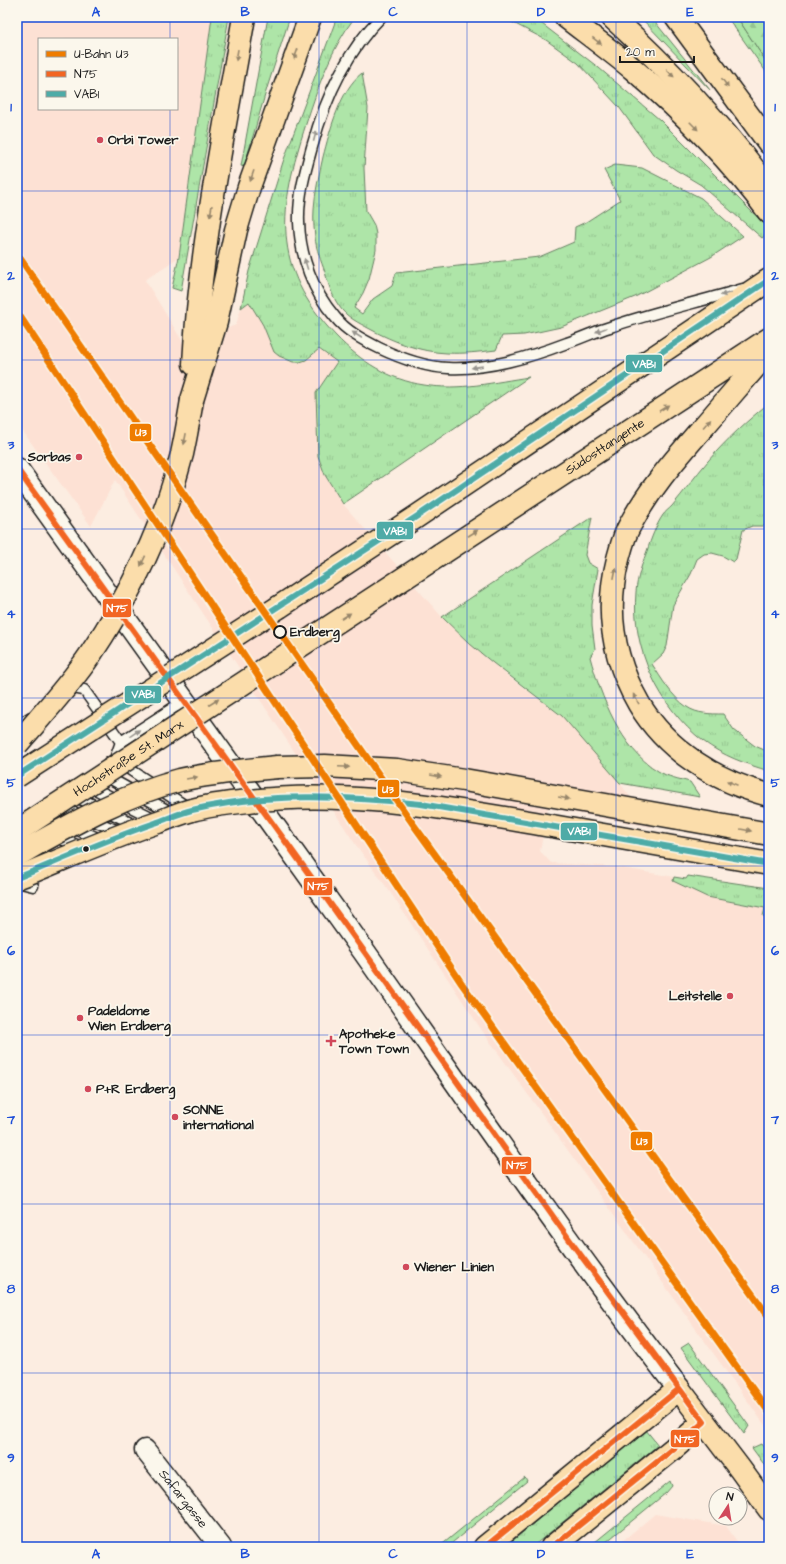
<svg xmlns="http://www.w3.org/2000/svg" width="786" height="1564" font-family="'Architects Daughter',sans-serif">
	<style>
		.built { fill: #fde1d4; fill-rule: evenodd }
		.grass { fill: url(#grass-tufts); stroke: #658062 }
		.forest { fill: url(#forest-firs); stroke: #658062 }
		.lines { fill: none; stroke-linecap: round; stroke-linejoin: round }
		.service-casing { stroke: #1c1c1c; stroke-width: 13 }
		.minor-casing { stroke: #1c1c1c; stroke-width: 23 }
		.tertiary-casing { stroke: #1c1c1c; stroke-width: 25 }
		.primary-casing { stroke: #1c1c1c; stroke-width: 25 }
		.motorway-casing { stroke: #1c1c1c; stroke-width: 25 }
		.service { stroke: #fbf7ec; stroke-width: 10 }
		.minor { stroke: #fbf7ec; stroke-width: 20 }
		.tertiary { stroke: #fbf7ec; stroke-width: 22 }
		.primary { stroke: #fbddab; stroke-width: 22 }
		.motorway { stroke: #fbddab; stroke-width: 22 }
		.motorway-bridge-casing { stroke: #1c1c1c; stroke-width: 25; stroke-linecap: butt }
		.motorway-bridge { stroke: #fbddab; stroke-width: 22 }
		.bus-1-casing { stroke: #fbf7ec; stroke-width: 9 }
		.bus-2-casing { stroke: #fbf7ec; stroke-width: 9 }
		.bus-1 { stroke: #f26522; stroke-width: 6 }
		.bus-2 { stroke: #4eaba7; stroke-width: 6 }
		.metro-1-casing { stroke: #fbf7ec; stroke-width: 10 }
		.metro-1 { stroke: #ef7c00; stroke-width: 7 }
		.oneway { fill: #97866b }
		.oneway2 { fill: #97948e }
		.grid { fill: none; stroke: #1d4ed8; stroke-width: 1; stroke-opacity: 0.55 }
		.poi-dot { fill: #d1495b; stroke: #fbf7ec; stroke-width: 1.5 }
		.stop-dot { fill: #fbf7ec; stroke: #1c1c1c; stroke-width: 2 }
		.bus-dot { fill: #1c1c1c; stroke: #fbf7ec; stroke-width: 1.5 }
		.labels { text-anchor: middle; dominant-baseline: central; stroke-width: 3.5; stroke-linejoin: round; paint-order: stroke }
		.poi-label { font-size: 13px; font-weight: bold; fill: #1c1c1c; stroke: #fbf7ec; text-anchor: start }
		.street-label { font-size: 13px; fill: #1c1c1c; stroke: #fbf7ec }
		.stop-label { font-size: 13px; font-weight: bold; fill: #1c1c1c; stroke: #fbf7ec; text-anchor: start }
		.line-badge { stroke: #fbf7ec; stroke-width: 1.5 }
		.badge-label { font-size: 11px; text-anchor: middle; font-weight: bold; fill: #fff }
		.neatline { fill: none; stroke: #1d4ed8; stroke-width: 1.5 }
		.grid-label { font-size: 13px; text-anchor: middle; font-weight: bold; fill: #1d4ed8 }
	</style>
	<defs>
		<pattern id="grass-tufts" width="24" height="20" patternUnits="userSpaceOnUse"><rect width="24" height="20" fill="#aee5a8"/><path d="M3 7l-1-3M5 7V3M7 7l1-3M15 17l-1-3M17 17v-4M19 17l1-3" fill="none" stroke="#95c490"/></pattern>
		<pattern id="forest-firs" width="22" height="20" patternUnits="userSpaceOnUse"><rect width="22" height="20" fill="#aee5a8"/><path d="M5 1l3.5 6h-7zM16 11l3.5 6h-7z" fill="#95c490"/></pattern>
	</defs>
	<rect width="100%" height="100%" fill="#fcede1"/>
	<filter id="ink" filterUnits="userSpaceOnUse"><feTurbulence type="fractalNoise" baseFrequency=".025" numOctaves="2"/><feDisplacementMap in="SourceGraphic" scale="8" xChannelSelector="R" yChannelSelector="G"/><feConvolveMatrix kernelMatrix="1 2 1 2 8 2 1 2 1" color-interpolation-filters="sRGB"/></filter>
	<g filter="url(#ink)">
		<path class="built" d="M17,17H212L179,257L145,280L184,344L236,325L241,308L249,302L263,325L274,351L285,360L300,362L312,356L318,349L338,362L316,393L318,456L325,475L343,504L442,617L470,644L509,677L562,716L574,728L620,783L652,827L548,808L540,851L551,863L617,867L674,877L673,881L707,897L765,908L763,916L769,919V1431L481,1029L390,892L356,845L115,480L91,526L17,423ZM39,39H177V109H39Z
			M655,1514L726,1526L741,1547H615Z"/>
		<path class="grass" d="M212,17H229L181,291L172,288L179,257Z
			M268,17H290L267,88L244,167L241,166Z
			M337,17H355C331,48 318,87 306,124C279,208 270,267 336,336C360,361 390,380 424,385C459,391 495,382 529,377L343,504L325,475L318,456L316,393L337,362L319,349L306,360L300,362H293L279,356L274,352L263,325L249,302L241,308L249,271L283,162Z
			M502,17H533L599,68L660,120L769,229V233L762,238L701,185L676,170L653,154L619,107L578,63L546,40Z
			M640,17H651L710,90Z
			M727,17H737L769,66V76Z
			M362,73L368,108L364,168L366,211L374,225L376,234V250L369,279L363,293L354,308L362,314L373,299L392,286L396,273L539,257L574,242L575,227L586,222L620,200L604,170L615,165L642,168L701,198L743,236L711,257L635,297L561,327L524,335L502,336L496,350C480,352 464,354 447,353C420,352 394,342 370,329C359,323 346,317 339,306C332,296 328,283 325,272C321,261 316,249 315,237C311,209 317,184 323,157C330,130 340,90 362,73Z
			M769,403V468L764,472V482L769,493V526H752L743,530L736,559L733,562L723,556L712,553L704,554L697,559L691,574L673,605L667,646L663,654L652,664C661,678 672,697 687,707C697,714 711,714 723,714L734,730L755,746L769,752V771C746,764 723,756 703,741C659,707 631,648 636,592C637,578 642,564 647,551C651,539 656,525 663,515C665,512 669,509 672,506C684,492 695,476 708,461C726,440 748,420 769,403Z
			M592,517L585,555L588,563L598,569L592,605V625L595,649L590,657C601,697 621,749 658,771C668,777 679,779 690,782L700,797L620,783L562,716L493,663L470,644L442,617Z
			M688,876L769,888V919L763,916L765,908L707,897L673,881L674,877L686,879Z
			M689,1343L749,1426L744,1434L681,1348Z
			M646,1430L658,1445L532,1547H505Z
			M761,1444L769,1455V1471L752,1448Z
			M525,1477L527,1481L447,1547H439Z
			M670,1481L672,1486L666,1493L600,1547H589Z"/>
		<path class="forest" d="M737,17H766L769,24V66Z"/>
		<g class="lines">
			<defs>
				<path id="service" d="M381,17C345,53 325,99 312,147C305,172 298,197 299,222C300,256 313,292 335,317C346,331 363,340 379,348C400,358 425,367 448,368C488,370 530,357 567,343C582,338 596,331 610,327C654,312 699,302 743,289
					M67,692L73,688L84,690L121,742
					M17,726L31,717
					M109,763L115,759L121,742L184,701
					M120,763L190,809
					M102,774L174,814
					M87,785L157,820
					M72,795L141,827
					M56,805L123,833
					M42,816L103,840
					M53,836L85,848
					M17,882L33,886"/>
				<g id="minor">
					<path id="s1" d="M145,1450L221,1547"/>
				</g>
				<path id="tertiary" d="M17,469C133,629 249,789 363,950C467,1097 569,1247 679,1389"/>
				<path id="primary" d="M485,1547L679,1389L740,1469L769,1509
					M552,1547L673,1449L704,1422"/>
				<g id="motorway">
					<path d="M566,17C588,34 611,51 633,69C683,112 730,159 769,212"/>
					<path d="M612,17C668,68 719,122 764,182"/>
					<path d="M676,17L769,143"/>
					<path d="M769,351C745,378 722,406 698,433C673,462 648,491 630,525C624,535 621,548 618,559C605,610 613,659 639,704C667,751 717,782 769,795"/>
					<path d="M194,364C200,247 224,132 244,17"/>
					<path d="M192,400L216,322L236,230L249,187L310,17"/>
					<path id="s2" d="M441,554L769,339"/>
					<path d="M279,607L416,517L769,280"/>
					<path d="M277,767L325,766L397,770L464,780L769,834"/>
					<path d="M552,826L769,864"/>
				</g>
			</defs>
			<use href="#service" class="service-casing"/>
			<use href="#minor" class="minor-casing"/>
			<use href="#tertiary" class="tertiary-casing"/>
			<use href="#primary" class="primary-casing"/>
			<use href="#motorway" class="motorway-casing"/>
			<use href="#service" class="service"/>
			<use href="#minor" class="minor"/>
			<use href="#tertiary" class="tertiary"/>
			<use href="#primary" class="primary"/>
			<use href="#motorway" class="motorway"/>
			<defs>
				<g id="motorway-bridge">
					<path d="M17,744C42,715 69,686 90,655C131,594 164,525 182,454C186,436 189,418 192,400"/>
					<path d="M17,776L279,607"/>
					<path id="s3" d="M17,831L441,554"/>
					<path d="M17,855C69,826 122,795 180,780C212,773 245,770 277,767"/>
					<path d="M17,878C64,859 110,838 158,822C169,818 180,813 192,810C210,805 230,803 249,801C351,789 452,809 552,826"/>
				</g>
			</defs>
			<use href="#motorway-bridge" class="motorway-bridge-casing"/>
			<use href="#motorway-bridge" class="motorway-bridge"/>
			<defs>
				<path id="bus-1" d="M17,469L319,888L574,1246L704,1422L673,1449L552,1547
					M485,1547L679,1389"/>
				<path id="bus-2" d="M17,776L416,517L769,280
					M17,878C63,859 108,839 155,823C167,819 179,813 192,810C267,792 345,796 421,804L769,864"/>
			</defs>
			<use href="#bus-1" class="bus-1-casing"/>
			<use href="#bus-2" class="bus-2-casing"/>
			<use href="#bus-1" class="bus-1"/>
			<use href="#bus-2" class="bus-2"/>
			<defs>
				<path id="metro-1" d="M17,254L413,824L769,1317
					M17,312L462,984L769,1412"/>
			</defs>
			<use href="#metro-1" class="metro-1-casing"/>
			<use href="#metro-1" class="metro-1"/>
		</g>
		<defs><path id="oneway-solid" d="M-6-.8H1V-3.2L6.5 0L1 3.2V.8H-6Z"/></defs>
		<g class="oneway">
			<use href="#oneway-solid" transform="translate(597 41) rotate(38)"/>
			<use href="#oneway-solid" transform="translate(296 54) rotate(110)"/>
			<use href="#oneway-solid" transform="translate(237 55) rotate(100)"/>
			<use href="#oneway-solid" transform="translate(670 73) rotate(45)"/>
			<use href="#oneway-solid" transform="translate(725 83) rotate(54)"/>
			<use href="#oneway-solid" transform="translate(694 126) rotate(45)"/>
			<use href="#oneway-solid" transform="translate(252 176) rotate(109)"/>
			<use href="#oneway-solid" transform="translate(211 211) rotate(100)"/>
			<use href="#oneway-solid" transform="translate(664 408) rotate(-33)"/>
			<use href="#oneway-solid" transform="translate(707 423) rotate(-49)"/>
			<use href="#oneway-solid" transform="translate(185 439) rotate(101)"/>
			<use href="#oneway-solid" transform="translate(473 533) rotate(-33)"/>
			<use href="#oneway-solid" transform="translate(143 561) rotate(115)"/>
			<use href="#oneway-solid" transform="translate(615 573) rotate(-79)"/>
			<use href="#oneway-solid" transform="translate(346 616) rotate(-33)"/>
			<use href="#oneway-solid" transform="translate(636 699) rotate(-120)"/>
			<use href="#oneway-solid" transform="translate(214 702) rotate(-33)"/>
			<use href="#oneway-solid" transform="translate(344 767) rotate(3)"/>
			<use href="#oneway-solid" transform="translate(436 776) rotate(9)"/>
			<use href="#oneway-solid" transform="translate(192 778) rotate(-10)"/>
			<use href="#oneway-solid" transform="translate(732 783) rotate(-158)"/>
			<use href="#oneway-solid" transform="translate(564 798) rotate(10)"/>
			<use href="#oneway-solid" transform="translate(746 830) rotate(10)"/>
		</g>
		<g class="oneway2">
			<use href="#oneway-solid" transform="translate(315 136) rotate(-75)"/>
			<use href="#oneway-solid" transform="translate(306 264) rotate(-107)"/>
			<use href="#oneway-solid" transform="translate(726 294) rotate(164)"/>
			<use href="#oneway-solid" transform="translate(601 330) rotate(159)"/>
			<use href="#oneway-solid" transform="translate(357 335) rotate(-147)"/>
			<use href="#oneway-solid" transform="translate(477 367) rotate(172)"/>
			<use href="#oneway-solid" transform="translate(135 733) rotate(-34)"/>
		</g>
	</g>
	<path class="grid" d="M170,17V39M319,17V1547M467,17V1547M616,17V1547M170,109V1547M17,191H769M17,360H769M17,529H769M17,698H769M17,866H769M17,1035H769M17,1204H769M17,1373H769"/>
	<g class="poi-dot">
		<circle cx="100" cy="140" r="4"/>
		<circle cx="79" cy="457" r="4"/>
		<circle cx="730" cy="996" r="4"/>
		<circle cx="80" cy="1018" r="4"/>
		<path d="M329 1035h4v4h4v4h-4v4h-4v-4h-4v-4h4z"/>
		<circle cx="88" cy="1089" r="4"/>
		<circle cx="175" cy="1117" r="4"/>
		<circle cx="406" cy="1267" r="4"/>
	</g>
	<circle class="stop-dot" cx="280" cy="632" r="6"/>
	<circle class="bus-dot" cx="86" cy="849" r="3.5"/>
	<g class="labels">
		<g class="poi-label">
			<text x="108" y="140">Orbi Tower</text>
			<text x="71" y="457" text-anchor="end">Sorbas</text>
			<text x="722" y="996" text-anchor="end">Leitstelle</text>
			<text x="88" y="1011">Padeldome<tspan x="88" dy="15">Wien Erdberg</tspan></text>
			<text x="339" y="1034">Apotheke<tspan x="339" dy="15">Town Town</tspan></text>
			<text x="96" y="1089">P+R Erdberg</text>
			<text x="183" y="1110">SONNE<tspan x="183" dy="15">international</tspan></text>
			<text x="414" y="1267">Wiener Linien</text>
		</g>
		<g class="street-label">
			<text stroke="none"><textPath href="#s2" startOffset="196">Südosttangente</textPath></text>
			<text stroke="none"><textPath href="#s3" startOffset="133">Hochstraße St. Marx</textPath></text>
			<text stroke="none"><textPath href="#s1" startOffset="62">Safargasse</textPath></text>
		</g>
		<g class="stop-label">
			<text x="290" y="632">Erdberg</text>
		</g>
	</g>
	<g class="line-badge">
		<rect x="625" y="354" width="38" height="19" rx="4" fill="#4eaba7"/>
		<rect x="129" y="423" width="23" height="19" rx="4" fill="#ef7c00"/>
		<rect x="376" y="521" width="38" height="19" rx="4" fill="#4eaba7"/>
		<rect x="102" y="598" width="30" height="20" rx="4" fill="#f26522"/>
		<rect x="124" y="685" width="38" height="19" rx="4" fill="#4eaba7"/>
		<rect x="377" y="779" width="23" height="19" rx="4" fill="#ef7c00"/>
		<rect x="560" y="822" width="38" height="19" rx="4" fill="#4eaba7"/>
		<rect x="303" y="877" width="30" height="19" rx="4" fill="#f26522"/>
		<rect x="630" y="1131" width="23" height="20" rx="4" fill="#ef7c00"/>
		<rect x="501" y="1156" width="31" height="19" rx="4" fill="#f26522"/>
		<rect x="670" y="1429" width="30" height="19" rx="4" fill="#f26522"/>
	</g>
	<g class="badge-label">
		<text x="644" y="368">VAB1</text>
		<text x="141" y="436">U3</text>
		<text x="395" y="535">VAB1</text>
		<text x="117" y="612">N75</text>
		<text x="143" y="698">VAB1</text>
		<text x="388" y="793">U3</text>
		<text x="579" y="835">VAB1</text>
		<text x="318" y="890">N75</text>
		<text x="642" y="1145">U3</text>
		<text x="517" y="1169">N75</text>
		<text x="685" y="1443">N75</text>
	</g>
	<rect width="786" height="1564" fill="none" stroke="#fbf7ec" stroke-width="44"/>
	<rect x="38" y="38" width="140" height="72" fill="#fbf7ec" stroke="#a29f99"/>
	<rect x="46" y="51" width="20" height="6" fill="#ef7c00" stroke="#a29f99"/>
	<text x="74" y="58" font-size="12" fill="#1c1c1c">U-Bahn U3</text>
	<rect x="46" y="71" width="20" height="6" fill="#f26522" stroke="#a29f99"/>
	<text x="74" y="78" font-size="12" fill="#1c1c1c">N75</text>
	<rect x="46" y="91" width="20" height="6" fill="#4eaba7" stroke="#a29f99"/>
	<text x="74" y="98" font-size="12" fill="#1c1c1c">VAB1</text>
	<g transform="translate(728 1506) rotate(12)"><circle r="19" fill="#fbf7ec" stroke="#a29f99"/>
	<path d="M0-3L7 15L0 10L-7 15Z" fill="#d1495b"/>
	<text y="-6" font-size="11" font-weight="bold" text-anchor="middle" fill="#1c1c1c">N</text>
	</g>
	<path d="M620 56v6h74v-6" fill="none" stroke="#1c1c1c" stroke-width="2"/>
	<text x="626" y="56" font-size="12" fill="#1c1c1c" stroke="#fbf7ec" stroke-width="3" paint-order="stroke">20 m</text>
	<rect x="22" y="22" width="742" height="1520" class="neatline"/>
	<g class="grid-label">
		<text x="96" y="16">A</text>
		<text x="245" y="16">B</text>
		<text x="393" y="16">C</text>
		<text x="541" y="16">D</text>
		<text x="690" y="16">E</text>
		<text x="11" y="111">1</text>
		<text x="775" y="111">1</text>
		<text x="11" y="280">2</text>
		<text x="775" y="280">2</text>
		<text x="11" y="449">3</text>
		<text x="775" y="449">3</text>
		<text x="11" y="618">4</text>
		<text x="775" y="618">4</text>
		<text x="11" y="787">5</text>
		<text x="775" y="787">5</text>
		<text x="11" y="955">6</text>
		<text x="775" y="955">6</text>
		<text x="11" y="1124">7</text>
		<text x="775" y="1124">7</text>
		<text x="11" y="1293">8</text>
		<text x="775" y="1293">8</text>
		<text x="11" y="1462">9</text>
		<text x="775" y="1462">9</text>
		<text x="96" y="1558">A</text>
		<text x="245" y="1558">B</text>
		<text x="393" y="1558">C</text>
		<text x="541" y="1558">D</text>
		<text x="690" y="1558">E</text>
	</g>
</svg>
